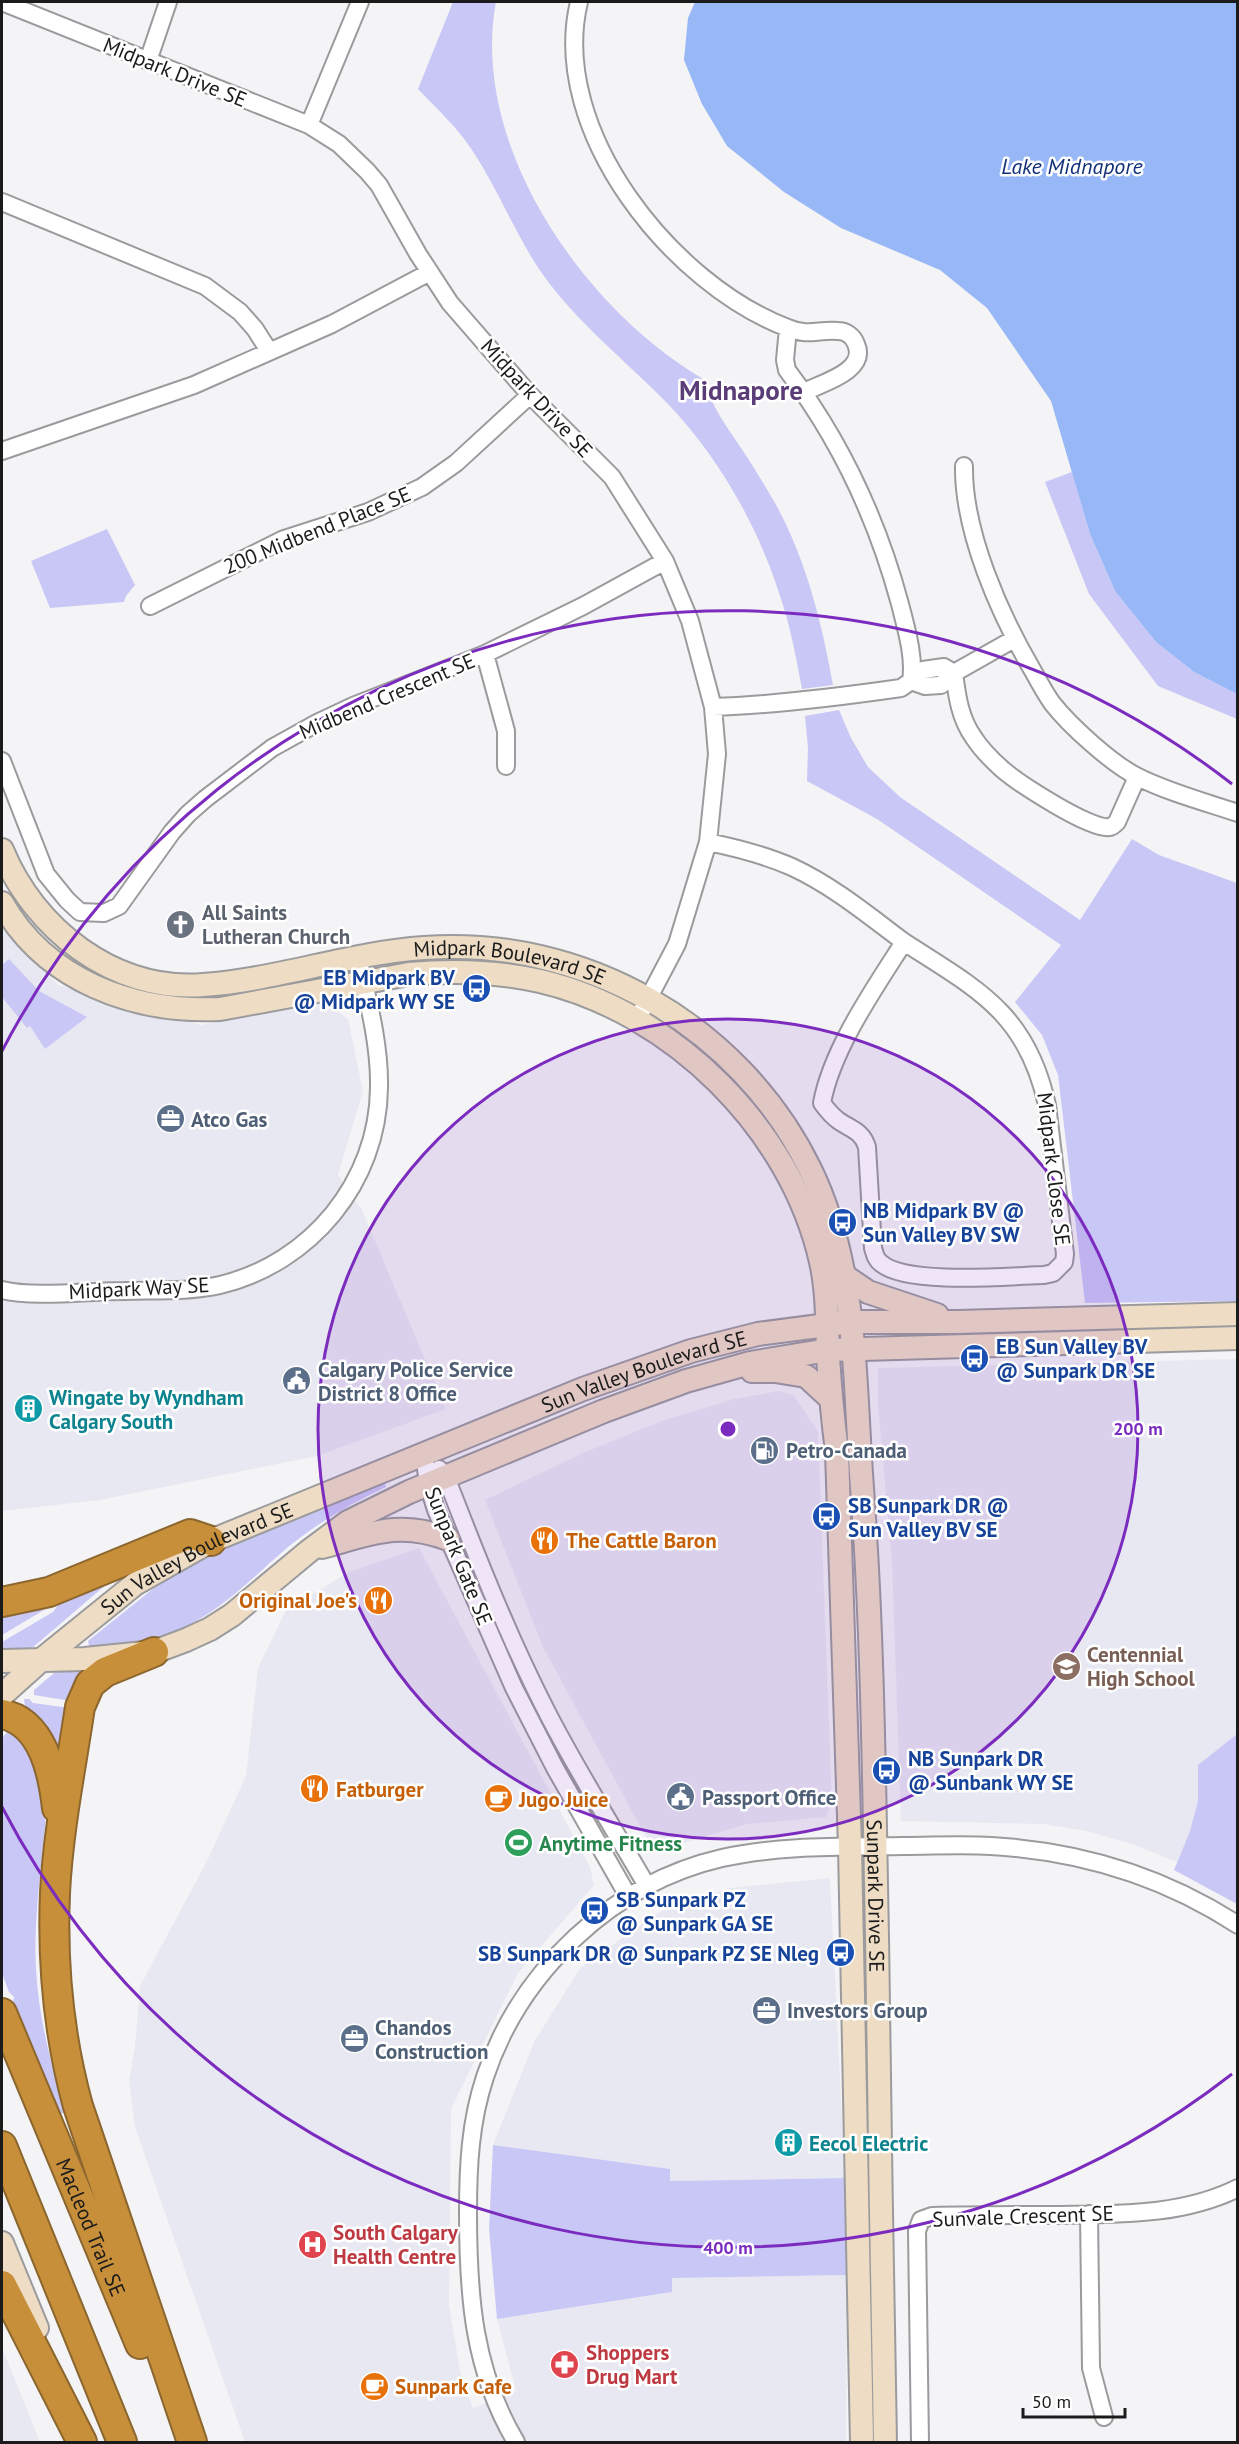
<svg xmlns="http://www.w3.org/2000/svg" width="1239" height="2444" font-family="'PT Sans',sans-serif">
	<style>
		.built { fill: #e8e8f2 }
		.green { fill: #c9c7f6 }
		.water { fill: #97b7f6 }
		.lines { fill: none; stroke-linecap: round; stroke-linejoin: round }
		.street-casing { stroke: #9b9b9d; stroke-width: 20 }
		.secondary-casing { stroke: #9b9b9d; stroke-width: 26 }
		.highway-casing { stroke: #8b662f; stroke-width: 32 }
		.street { stroke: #fff; stroke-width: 16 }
		.secondary { stroke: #eeddc4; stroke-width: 22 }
		.highway { stroke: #c78f39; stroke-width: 28 }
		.ring { fill: none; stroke: #7b2cbf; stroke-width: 3 }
		.labels { text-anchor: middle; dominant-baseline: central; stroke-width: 5; stroke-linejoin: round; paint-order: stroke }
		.street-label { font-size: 21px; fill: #1b1b1c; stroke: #fff }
		.worship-label { font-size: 21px; font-weight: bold; fill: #5b616d; stroke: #fff; text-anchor: start }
		.transit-label { font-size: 21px; font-weight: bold; fill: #164399; stroke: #fff; text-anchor: start }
		.service-label { font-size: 21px; font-weight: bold; fill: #4e5e75; stroke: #fff; text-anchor: start }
		.culture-label { font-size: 21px; font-weight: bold; fill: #0d838f; stroke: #fff; text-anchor: start }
		.food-label { font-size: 21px; font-weight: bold; fill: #c56008; stroke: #fff; text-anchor: start }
		.education-label { font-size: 21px; font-weight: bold; fill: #785e54; stroke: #fff; text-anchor: start }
		.leisure-label { font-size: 21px; font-weight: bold; fill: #27864d; stroke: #fff; text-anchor: start }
		.health-label { font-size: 21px; font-weight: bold; fill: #be3a42; stroke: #fff; text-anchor: start }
		.water-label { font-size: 22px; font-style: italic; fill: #133178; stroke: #fff }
		.district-label { font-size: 27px; font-weight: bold; fill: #5a3c77; stroke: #fff }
		.centre { fill: #7b2cbf; stroke: #fff; stroke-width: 3 }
		.ring-label { font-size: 18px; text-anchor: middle; font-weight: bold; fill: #7b2cbf; stroke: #fff; stroke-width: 5; stroke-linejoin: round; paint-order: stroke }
	</style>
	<rect width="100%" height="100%" fill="#f4f4f6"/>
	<path class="built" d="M2,928L58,985L201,1025L322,999L348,1019L363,1091L338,1175L362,1210L446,1409L317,1456L100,1500L2,1511Z
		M1237,1359V1734L1198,1765V1801L1190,1831L1177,1862L1132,1844L1086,1831L1043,1824L901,1821L892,1562L878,1405V1368Z
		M779,1391L794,1396L818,1431L832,1803L826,1817L747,1824L654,1852L543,1647L485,1500L583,1453L662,1421L734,1399Z
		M419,1548L590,1867L594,1885L518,1973L451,2109L449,2305L460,2371L473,2408L516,2391L497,2319L672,2292L671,2278L847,2275L846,2442H245L135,2127L129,2081L135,2047L140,1986L207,1861L246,1776L258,1668L286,1610L349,1572Z
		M830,1878L845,2178L670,2181L669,2169L493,2145L534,2042L580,1968L659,1912L730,1888Z
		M2,2348L24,2402L40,2442H2Z"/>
	<path class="green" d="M453,2H496C469,146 585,311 705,380C711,407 726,425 741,448C753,466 764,484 775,503C806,559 822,623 833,685L802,689C796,657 790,624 779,593C757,524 717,455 667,403C625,360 576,322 541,272C515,234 498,189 472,150C457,127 437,109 418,89Z
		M1072,472L1090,534L1115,591L1156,642L1194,672L1237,694V719L1158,686L1089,594L1045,482Z
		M107,529L135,585L126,596L124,602L50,608L31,561Z
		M839,710L851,738L868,767L900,797L1080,920L1132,839L1159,855L1237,883V1301L1085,1303L1058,1075L1042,1035L1015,1002L1061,945L877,819L807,781L808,748L805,716Z
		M9,959L39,991L87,1017L45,1049L30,1026L27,1028L2,997V965Z
		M384,1480L386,1487C351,1503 318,1523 288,1547C253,1577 226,1607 183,1628C153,1642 122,1645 90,1649L88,1641L159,1584L206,1555Z
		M108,1583L31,1649L2,1652V1642L53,1612L58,1605L56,1599Z
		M50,1604L49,1607L2,1635V1611Z
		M83,1667L86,1673L71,1701L34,1695V1690L60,1668Z
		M24,1699H29L33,1703L70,1708L61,1750L45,1723L25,1706Z
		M9,1730C33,1744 43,1779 45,1806C47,1823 43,1839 42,1856C38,1894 34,1932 36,1970C39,2019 51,2065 65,2112L59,2115L13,2003L14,1997L9,1992L2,1973V1738Z
		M1237,1734V1904L1174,1870L1190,1831L1198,1801V1765Z
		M493,2145L670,2169V2181L845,2178L847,2275L672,2278V2292L497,2319L489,2229Z"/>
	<path class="water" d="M695,2H1237V694L1194,672L1156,642L1115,591L1090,534L1051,401L987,308L940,270L841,228L784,192L727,146L702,104L684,60L688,18Z"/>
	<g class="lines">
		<defs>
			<path id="street" d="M2,2L309,125L339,144L367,171L379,185L418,254L450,303L530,395L612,477L665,561L690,621L713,707L717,754L708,842L677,944L637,1020
				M579,2C548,131 673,285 788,328L785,360L787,370C841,441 877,519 900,604C906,628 915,657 911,681L901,688C838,697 776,705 713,707
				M148,61L168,2
				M309,125L360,2
				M2,202L205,286L240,312L255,329L269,351
				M788,328C809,337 819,329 838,331C846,331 853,336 856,344C868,371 822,383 804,392
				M2,451L194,385L332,324L430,272
				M964,466C963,532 1000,615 1033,671C1039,682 1045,693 1052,703C1070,726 1112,764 1138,777C1170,793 1205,802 1238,813
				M150,606L284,539L368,512L422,487L456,463L530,395
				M1014,639L954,673L941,685L925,686L911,681L923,670L944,667L954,673C957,696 960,719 974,738C981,749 992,760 1002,769C1017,782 1091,831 1110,827C1113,826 1115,824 1117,822L1137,777
				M485,654L506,731V766
				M2,761L46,874L67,900L80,912L104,913L119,906L172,832L188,814L205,799L272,748L317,723L353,706L485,654L583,606L665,561
				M708,842C737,848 765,855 792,867C833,886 868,915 904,942
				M904,942C977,989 1027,1013 1047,1105L1065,1254L1064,1262L1053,1273L1044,1275C1009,1276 908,1285 882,1264C876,1260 875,1255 873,1248L867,1147C862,1131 852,1130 839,1121C832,1116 827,1110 822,1103C832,1049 874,989 904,942Z
				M2,1290C33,1298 90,1291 124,1291C156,1290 189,1292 220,1285C311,1263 378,1182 379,1088C380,1045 368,1000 358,958
				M424,1454L428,1484L436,1510L514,1688L555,1768L628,1896
				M439,1469L446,1477C477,1557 509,1639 549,1716C579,1774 614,1829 647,1886
				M1089,2214L1091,2368L1104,2417
				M516,2442C473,2370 468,2295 468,2213C468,2167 470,2122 485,2077C520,1971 613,1883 722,1858C781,1845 843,1847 903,1846C932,1846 962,1844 991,1846C1079,1851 1163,1876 1238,1925
				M920,2442L917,2231L921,2220L932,2216C974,2215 1015,2215 1057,2215C1118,2214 1182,2216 1238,2188"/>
			<g id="secondary">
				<path id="s1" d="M2,850C34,929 114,992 203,985C277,980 349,953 424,948C582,936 740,1025 810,1169C858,1267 854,1381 862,1488C873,1637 874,1787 877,1937C879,2105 882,2274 885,2442"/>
				<path d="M2,903C46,981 134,1013 220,1009L409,974C453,970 496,971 540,981C673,1012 791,1129 821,1262C828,1293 827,1326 828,1357C830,1389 833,1420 837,1452L850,1847L862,2442"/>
				<path d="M846,1277L868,1292L937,1315"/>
				<path d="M752,1371H775L806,1376L831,1399"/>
				<path d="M322,1547C370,1534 399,1520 448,1539"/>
				<path d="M2,1661L85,1659L154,1652L186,1640L210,1629L232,1615L309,1551L348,1522L409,1492L604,1411L686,1381L750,1363L828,1350L1238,1338"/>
				<path id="s2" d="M2,1695L41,1660L135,1584L211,1541L583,1389L691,1351L758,1334L850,1322H958L1238,1314"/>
				<path d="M2,2243L37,2328"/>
			</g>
			<g id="highway">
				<path d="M2,1602L49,1592L190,1534L211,1541"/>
				<path d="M154,1652L105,1672L90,1684L80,1707C71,1768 58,1831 55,1893C52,1965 59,2037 78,2106L192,2442"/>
				<path d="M2,1714C43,1722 53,1773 57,1808"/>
				<path id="s3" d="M2,2013L140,2344"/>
				<path d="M2,2146L122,2442"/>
				<path d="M2,2285L82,2442"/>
			</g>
		</defs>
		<use href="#street" class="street-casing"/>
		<use href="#secondary" class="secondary-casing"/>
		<use href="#highway" class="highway-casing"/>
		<use href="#street" class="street"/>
		<use href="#secondary" class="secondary"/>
		<use href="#highway" class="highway"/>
	</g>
	<circle cx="728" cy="1429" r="410" fill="#7b2cbf" fill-opacity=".12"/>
	<g class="ring">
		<circle cx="728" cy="1429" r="410"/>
		<path d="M1232 2074A819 819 0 0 1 2 1807M2 1051A819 819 0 0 1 1232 784"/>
	</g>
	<defs>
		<symbol id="church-disc" viewBox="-11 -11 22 22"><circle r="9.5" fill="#6b7280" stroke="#fff"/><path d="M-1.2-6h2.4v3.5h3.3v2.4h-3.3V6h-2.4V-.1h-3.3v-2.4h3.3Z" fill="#fff"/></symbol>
		<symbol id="bus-disc" viewBox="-11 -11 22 22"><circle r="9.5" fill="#1a4fb4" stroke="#fff"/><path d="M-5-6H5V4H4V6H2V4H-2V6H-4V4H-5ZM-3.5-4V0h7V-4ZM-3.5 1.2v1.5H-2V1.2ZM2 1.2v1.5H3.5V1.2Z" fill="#fff"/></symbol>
		<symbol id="office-disc" viewBox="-11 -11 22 22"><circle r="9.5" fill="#5c6f8a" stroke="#fff"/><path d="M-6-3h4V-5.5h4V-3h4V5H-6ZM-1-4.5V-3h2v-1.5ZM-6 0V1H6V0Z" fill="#fff"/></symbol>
		<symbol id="civic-disc" viewBox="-11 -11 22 22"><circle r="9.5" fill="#5c6f8a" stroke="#fff"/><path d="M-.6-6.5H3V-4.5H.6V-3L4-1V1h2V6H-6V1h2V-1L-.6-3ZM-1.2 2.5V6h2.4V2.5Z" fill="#fff"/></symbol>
		<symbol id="building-disc" viewBox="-11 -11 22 22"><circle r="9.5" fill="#0f9aa8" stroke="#fff"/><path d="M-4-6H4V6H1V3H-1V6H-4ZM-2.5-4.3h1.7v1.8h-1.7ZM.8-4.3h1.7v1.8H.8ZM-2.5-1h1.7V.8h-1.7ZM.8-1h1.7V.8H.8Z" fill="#fff"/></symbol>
		<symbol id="fuel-disc" viewBox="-11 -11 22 22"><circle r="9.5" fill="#5c6f8a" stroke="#fff"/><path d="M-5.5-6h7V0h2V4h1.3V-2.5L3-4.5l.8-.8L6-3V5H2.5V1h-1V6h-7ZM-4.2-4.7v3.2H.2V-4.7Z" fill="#fff"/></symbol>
		<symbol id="restaurant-disc" viewBox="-11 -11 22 22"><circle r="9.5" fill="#e8710a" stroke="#fff"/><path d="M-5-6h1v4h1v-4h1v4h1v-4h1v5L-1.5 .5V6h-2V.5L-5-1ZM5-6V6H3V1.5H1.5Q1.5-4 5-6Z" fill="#fff"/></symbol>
		<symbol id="school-disc" viewBox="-11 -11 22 22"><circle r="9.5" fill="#8d6e63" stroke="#fff"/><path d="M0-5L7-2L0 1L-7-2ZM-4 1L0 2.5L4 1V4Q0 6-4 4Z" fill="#fff"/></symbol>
		<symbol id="cafe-disc" viewBox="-11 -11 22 22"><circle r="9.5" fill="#e8710a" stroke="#fff"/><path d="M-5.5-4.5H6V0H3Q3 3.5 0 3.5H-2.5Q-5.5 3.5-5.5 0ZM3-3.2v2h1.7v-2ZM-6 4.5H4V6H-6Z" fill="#fff"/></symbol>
		<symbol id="stadium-disc" viewBox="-11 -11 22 22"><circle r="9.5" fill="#2e9e5b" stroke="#fff"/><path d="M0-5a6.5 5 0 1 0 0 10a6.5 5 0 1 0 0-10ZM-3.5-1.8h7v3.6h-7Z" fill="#fff"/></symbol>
		<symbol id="hospital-disc" viewBox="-11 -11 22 22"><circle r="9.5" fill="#e0444e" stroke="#fff"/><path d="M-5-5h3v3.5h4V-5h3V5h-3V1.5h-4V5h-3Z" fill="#fff"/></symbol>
		<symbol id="pharmacy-disc" viewBox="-11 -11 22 22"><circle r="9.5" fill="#e0444e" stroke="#fff"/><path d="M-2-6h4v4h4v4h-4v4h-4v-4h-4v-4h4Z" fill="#fff"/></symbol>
	</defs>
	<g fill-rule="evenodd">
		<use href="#church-disc" x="164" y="908" width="33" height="33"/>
		<use href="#bus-disc" x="460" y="972" width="33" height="33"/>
		<use href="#office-disc" x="154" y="1102" width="33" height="33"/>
		<use href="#bus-disc" x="826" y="1206" width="33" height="33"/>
		<use href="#bus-disc" x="958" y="1342" width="33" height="33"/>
		<use href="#civic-disc" x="280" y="1364" width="33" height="33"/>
		<use href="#building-disc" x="12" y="1392" width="33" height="33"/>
		<use href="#fuel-disc" x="748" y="1434" width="33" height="33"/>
		<use href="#bus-disc" x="810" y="1500" width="33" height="33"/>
		<use href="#restaurant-disc" x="528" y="1524" width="33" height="33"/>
		<use href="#restaurant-disc" x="362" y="1584" width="33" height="33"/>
		<use href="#school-disc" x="1050" y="1650" width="33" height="33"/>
		<use href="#bus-disc" x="870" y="1754" width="33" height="33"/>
		<use href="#restaurant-disc" x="298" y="1772" width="33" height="33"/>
		<use href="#civic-disc" x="664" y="1780" width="33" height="33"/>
		<use href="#cafe-disc" x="482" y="1782" width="33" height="33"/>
		<use href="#stadium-disc" x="502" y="1826" width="33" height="33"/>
		<use href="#bus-disc" x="578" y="1894" width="33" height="33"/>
		<use href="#bus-disc" x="824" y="1936" width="33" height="33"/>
		<use href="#office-disc" x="750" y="1994" width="33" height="33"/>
		<use href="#office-disc" x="338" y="2022" width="33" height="33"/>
		<use href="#building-disc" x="772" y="2126" width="33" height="33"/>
		<use href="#hospital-disc" x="296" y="2228" width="33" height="33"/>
		<use href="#pharmacy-disc" x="548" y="2348" width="33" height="33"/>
		<use href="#cafe-disc" x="358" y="2370" width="33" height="33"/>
	</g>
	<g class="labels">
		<g class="street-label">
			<text transform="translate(175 72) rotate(22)">Midpark Drive SE</text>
			<text transform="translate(537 398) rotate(47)">Midpark Drive SE</text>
			<text transform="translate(317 530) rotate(-22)">200 Midbend Place SE</text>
			<text transform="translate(387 696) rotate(-23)">Midbend Crescent SE</text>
			<text stroke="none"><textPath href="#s1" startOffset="570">Midpark Boulevard SE</textPath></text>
			<text transform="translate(1054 1169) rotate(83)">Midpark Close SE</text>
			<text transform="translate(139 1288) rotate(-3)">Midpark Way SE</text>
			<text stroke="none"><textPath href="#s2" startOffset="726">Sun Valley Boulevard SE</textPath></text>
			<text transform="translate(459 1556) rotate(68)">Sunpark Gate SE</text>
			<text stroke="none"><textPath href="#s2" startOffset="240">Sun Valley Boulevard SE</textPath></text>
			<text stroke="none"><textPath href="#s1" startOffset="1688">Sunpark Drive SE</textPath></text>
			<text transform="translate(1023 2216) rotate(-2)">Sunvale Crescent SE</text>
			<text stroke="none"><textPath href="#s3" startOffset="232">Macleod Trail SE</textPath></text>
		</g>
		<g class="worship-label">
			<text x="202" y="912">All Saints<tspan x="202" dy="24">Lutheran Church</tspan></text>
		</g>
		<g class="transit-label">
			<text x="455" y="977" text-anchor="end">EB Midpark BV<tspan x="455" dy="24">@ Midpark WY SE</tspan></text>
			<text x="863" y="1210">NB Midpark BV @<tspan x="863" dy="24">Sun Valley BV SW</tspan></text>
			<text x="996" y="1346">EB Sun Valley BV<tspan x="996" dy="24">@ Sunpark DR SE</tspan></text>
			<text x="848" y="1505">SB Sunpark DR @<tspan x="848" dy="24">Sun Valley BV SE</tspan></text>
			<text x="908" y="1758">NB Sunpark DR<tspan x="908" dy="24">@ Sunbank WY SE</tspan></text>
			<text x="616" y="1899">SB Sunpark PZ<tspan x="616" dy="24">@ Sunpark GA SE</tspan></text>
			<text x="819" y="1953" text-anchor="end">SB Sunpark DR @ Sunpark PZ SE Nleg</text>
		</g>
		<g class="service-label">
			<text x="191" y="1119">Atco Gas</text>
			<text x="318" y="1369">Calgary Police Service<tspan x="318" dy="24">District 8 Office</tspan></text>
			<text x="786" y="1450">Petro-Canada</text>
			<text x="702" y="1797">Passport Office</text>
			<text x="787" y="2010">Investors Group</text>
			<text x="375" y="2027">Chandos<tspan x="375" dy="24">Construction</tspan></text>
		</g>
		<g class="culture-label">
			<text x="49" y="1397">Wingate by Wyndham<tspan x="49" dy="24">Calgary South</tspan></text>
			<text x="809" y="2143">Eecol Electric</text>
		</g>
		<g class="food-label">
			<text x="566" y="1540">The Cattle Baron</text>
			<text x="357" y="1600" text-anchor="end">Original Joe's</text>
			<text x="336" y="1789">Fatburger</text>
			<text x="519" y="1799">Jugo Juice</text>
			<text x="395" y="2386">Sunpark Cafe</text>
		</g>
		<g class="education-label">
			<text x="1087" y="1654">Centennial<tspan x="1087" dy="24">High School</tspan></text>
		</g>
		<g class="leisure-label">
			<text x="539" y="1843">Anytime Fitness</text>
		</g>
		<g class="health-label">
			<text x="333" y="2232">South Calgary<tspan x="333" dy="24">Health Centre</tspan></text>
			<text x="586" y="2352">Shoppers<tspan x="586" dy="24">Drug Mart</tspan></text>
		</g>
		<g class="water-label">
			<text x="1072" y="166">Lake Midnapore</text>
		</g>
		<g class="district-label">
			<text x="741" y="390">Midnapore</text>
		</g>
	</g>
	<circle cx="728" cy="1429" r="9" class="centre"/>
	<g class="ring-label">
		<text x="1138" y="1435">200 m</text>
		<text x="728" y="2254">400 m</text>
	</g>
	<rect width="1239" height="2444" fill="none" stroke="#1b1b1c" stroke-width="6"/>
	<path d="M1023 2408v9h102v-9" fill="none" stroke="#1b1b1c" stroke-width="3"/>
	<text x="1032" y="2408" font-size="18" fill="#1b1b1c" stroke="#ffffff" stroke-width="4.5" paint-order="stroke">50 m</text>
</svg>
